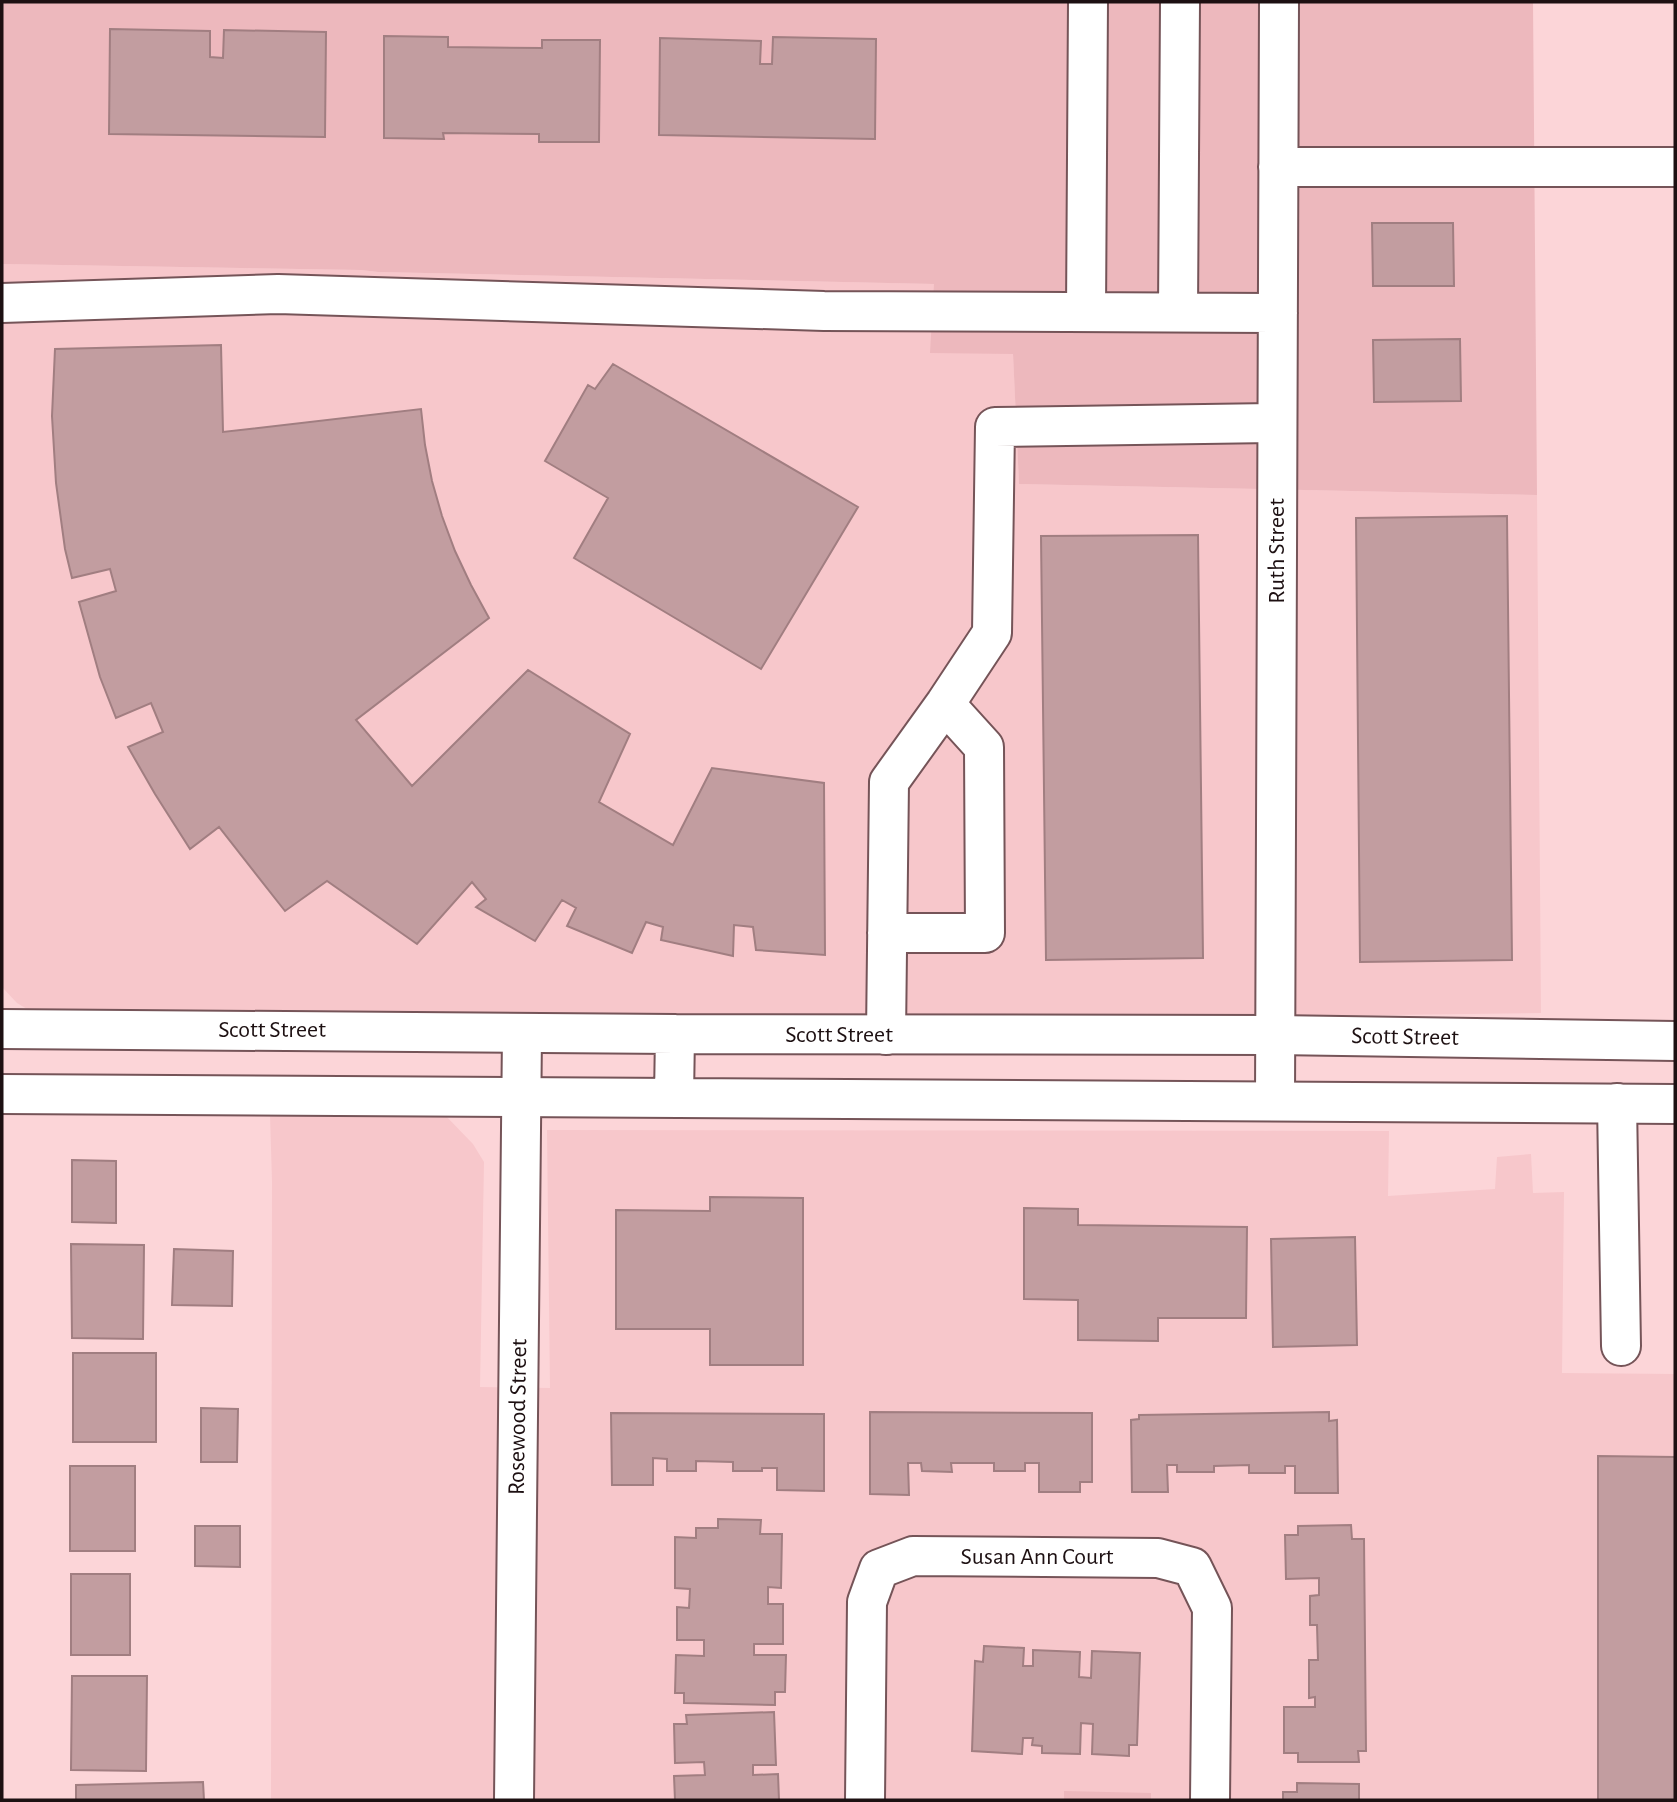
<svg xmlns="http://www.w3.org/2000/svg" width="1677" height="1802" font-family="'Alegreya Sans',sans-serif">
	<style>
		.built { fill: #f7c7cb }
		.green { fill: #edb8bd }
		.building { fill: #c29da0; stroke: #a17e81; stroke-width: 2 }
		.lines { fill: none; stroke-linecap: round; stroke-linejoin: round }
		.minor-casing { stroke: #755458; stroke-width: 42 }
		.major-casing { stroke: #755458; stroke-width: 42 }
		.minor { stroke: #fff; stroke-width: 38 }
		.major { stroke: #fff; stroke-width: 38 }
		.labels { text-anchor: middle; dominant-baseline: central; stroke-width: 6; stroke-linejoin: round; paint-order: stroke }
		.street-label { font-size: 24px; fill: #1d1012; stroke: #fff }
	</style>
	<rect width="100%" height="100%" fill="#fcd5d8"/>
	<path class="built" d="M2,264L361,270L378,272L935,284L1013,353L1019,484L1537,495L1541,1013L1017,1020L50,1012L27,1009L17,1003L2,987Z
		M444,1114L473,1144L484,1162L480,1387L550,1388L547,1130L1389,1131L1388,1196L1495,1189L1497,1157L1531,1154L1533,1193L1564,1192L1562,1373L1675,1374V1800H271L272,1181L270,1115Z"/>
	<path class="green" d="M2,2H1533L1537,495L1019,484L1013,354L930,353L934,284L378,272L361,270L2,264Z
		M1064,1791L1151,1793V1800H1064Z"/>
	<path class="building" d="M110,29L210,31V57L223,58L224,30L326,32L325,137L109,134Z
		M384,36L448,37V47L542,48V40H600L599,142H539V134L443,133L444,139L384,138Z
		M773,37L876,39L875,139L659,135L660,38L761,41L760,64H772Z
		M1372,223H1453L1454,286H1373Z
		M1460,339L1461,401L1374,402L1373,340Z
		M221,345L223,432L421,409L425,445L432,481L442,516L455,551L471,585L489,618L356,720L412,786L528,670L630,734L599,802L673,845L712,768L824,783L825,955L756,950L753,927L734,925L733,956L661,940L663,927L646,922L632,953L567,926L576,908L562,900L535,941L476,907L486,899L472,882L417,944L327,881L285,911L219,827L190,849L155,794L128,747L163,732L151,703L116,718L100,677L79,602L116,591L110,569L72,578L65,549L56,483L52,416L55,349Z
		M613,364L858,507L761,669L574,558L608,498L545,461L588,385L595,389Z
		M1507,516L1512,960L1360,962L1356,518Z
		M1198,535L1203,958L1046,960L1041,536Z
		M72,1160L116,1161V1223L72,1222Z
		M710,1197L803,1198V1365H710V1329H616V1210L710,1211Z
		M1024,1208L1078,1209V1225L1247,1227L1246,1318H1158V1341L1078,1340V1300L1024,1299Z
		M1355,1237L1357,1345L1273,1347L1271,1239Z
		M71,1244L144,1245L143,1339L72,1338Z
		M174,1249L233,1251L232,1306L172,1305Z
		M73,1353H156V1442H73Z
		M201,1408L238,1409L237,1462H201Z
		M870,1412L1092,1413V1482H1080V1492H1039V1463H1025V1471H994V1463H951L952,1472L922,1471L921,1463H908L909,1495L870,1494Z
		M1329,1412V1421L1337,1420L1338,1493H1295V1466H1285V1473H1249V1465L1214,1466V1472H1177V1465H1167L1168,1492H1132L1131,1420L1139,1419V1415Z
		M611,1413L824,1414V1491L777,1490V1468H762V1471H733V1462L696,1461V1471H667V1459L653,1458V1485H612Z
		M1598,1456L1675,1457V1800H1598Z
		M70,1466H135V1551H70Z
		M718,1519L761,1520L760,1534H782L781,1588L768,1587V1604H783V1644H754V1655H786L785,1692H775V1705L684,1703V1693H675L676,1655L704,1656V1640H677V1607L689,1608L690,1589L675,1588V1537L696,1538V1528H718Z
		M1351,1525L1352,1539H1364L1366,1751H1358L1359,1762H1298V1753H1284V1707H1315V1697L1309,1698V1660H1318L1317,1625H1310V1596L1319,1595V1578L1286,1579L1285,1535H1298V1526Z
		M195,1526H240V1567L195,1566Z
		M71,1574H130V1655H71Z
		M984,1646L1024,1648L1023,1666H1033V1650L1080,1652L1079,1677L1091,1678L1092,1651L1140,1653L1137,1745H1129V1756L1092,1754L1093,1724L1081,1723L1080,1754L1042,1753V1746L1032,1745L1033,1738H1023L1022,1754L972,1751L975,1661L983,1662Z
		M72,1676H147L146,1771L71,1770Z
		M774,1712L776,1765H753V1775L778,1774L779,1800H675L674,1776L705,1775L704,1762L675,1763L674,1724H687L686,1715Z
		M203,1782L204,1800H76V1785Z
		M1297,1783L1359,1784V1800H1283V1792H1297Z"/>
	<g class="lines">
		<defs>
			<path id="minor" d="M1278,167H1675
				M2,303L278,294L824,311L1278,313
				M1086,312L1088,2
				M1178,312L1180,2
				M887,933H985L984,747L945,704
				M886,1035L889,782L945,704L992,633L995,427L1277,423
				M1275,1101L1279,2
				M1617,1103L1621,1346
				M514,1800L522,1034
				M865,1800L867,1602L879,1569L913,1556L1158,1558L1192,1567L1212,1608L1210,1800"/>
			<path id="major" d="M2,1029L675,1034L1275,1035L1675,1041
				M2,1094L1675,1104
				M674,1097L675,1034"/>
		</defs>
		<use href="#minor" class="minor-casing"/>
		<use href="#major" class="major-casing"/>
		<use href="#minor" class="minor"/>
		<use href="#major" class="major"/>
	</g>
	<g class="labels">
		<g class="street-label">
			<text transform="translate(1277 551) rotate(-90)">Ruth Street</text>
			<text x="272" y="1030">Scott Street</text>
			<text x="839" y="1035">Scott Street</text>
			<text transform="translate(1405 1037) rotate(1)">Scott Street</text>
			<text transform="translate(518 1417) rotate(-89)">Rosewood Street</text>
			<text x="1037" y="1557">Susan Ann Court</text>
		</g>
	</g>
	<rect width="1677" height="1802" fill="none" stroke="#1d1012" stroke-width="7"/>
</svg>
